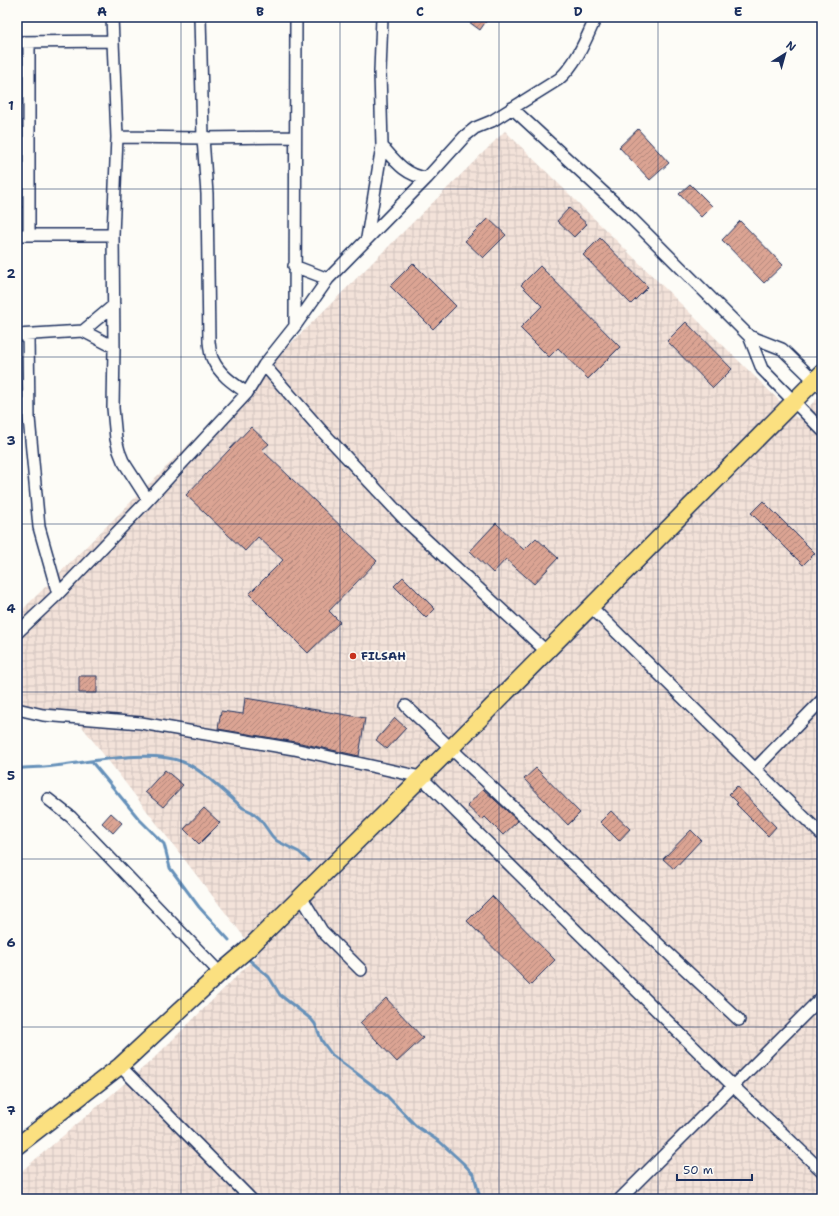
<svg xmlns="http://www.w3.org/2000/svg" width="839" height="1216" font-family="'Shantell Sans',sans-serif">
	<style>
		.industrial { fill: url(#industrial-grid) }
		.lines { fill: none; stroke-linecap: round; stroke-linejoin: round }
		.stream { stroke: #6691ba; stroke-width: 3 }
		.building { fill: url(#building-hatch); stroke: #1b2f5e }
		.minor-casing { stroke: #1b2f5e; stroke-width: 14 }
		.highway-casing { stroke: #1b2f5e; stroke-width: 19 }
		.minor { stroke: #fdfcf7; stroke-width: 11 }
		.highway { stroke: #fbe080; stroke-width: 16 }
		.grid { fill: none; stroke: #1b2f5e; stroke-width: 1; stroke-opacity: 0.55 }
		.poi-dot { fill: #c8321e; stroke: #fdfcf7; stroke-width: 1.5 }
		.labels { text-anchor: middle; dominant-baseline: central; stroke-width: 3.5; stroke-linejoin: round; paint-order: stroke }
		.poi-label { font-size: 12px; font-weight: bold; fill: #1b2f5e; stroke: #fdfcf7; text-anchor: start }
		.neatline { fill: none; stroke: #1b2f5e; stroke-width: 1.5 }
		.grid-label { font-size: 13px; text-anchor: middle; font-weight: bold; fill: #1b2f5e }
	</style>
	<defs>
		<pattern id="industrial-grid" width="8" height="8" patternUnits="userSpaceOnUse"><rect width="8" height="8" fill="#f3e2d9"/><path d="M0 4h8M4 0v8" fill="none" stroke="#d0c2bd"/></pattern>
		<pattern id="building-hatch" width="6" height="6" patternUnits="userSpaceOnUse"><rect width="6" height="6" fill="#dba493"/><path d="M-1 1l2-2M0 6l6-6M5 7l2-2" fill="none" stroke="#b1867b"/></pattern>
	</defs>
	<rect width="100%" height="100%" fill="#fdfcf7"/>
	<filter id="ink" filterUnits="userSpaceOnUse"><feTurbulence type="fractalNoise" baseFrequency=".025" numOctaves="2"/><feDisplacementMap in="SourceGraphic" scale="8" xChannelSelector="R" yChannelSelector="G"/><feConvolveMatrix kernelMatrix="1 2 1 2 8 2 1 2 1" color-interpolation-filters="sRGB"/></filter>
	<g filter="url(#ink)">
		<path class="industrial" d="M505,131L797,418L822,394V1199H17V1175L151,1061L258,955L80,724L17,711V615Z"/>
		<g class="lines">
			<path class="stream" d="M91,761L139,819L164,844L170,868L199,907L229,940
				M17,769C26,767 35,768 44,767C83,764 147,748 183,762C202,769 227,795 243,808L252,812L260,819L272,836L277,841L299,852L309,861
				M247,958L269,977L280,995L311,1019L315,1024L322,1041L332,1055L387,1096L416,1126L440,1142L463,1163L474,1175L479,1194L482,1199"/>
		</g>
		<path class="building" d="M462,17H489L480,30Z
			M638,129L669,163L650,180L619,147Z
			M690,184L712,206L701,217L679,194Z
			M569,208L587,224L574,237L557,221Z
			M488,218L506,235L483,258L465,241Z
			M740,221L783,265L764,283L722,240Z
			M600,238L648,287L631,304L583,255Z
			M413,263L456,306L433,329L390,286Z
			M540,266L620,347L588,379L558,348L549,357L520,328L542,306L521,285Z
			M686,322L732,369L713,388L667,341Z
			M251,427L269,444L262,450L377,561L329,611L340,622L308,653L249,594L283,560L258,537L245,551L186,495Z
			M763,501L815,553L803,565L751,513Z
			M496,523L524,550L536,538L558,558L534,584L506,559L493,573L470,551Z
			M403,577L435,609L426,618L394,586Z
			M79,676H97V693H79Z
			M245,698L365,718L359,756L296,742L218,729L221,711L243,714Z
			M395,718L406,728L387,749L376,740Z
			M536,768L580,813L568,825L524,779Z
			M165,770L183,785L163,807L145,792Z
			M737,786L776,827L768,836L736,804L738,803L729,794Z
			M483,789L518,821L503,835L485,817L482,820L467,806Z
			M204,808L220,823L199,844L184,829Z
			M611,811L630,829L619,841L600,822Z
			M111,813L122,823L113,833L102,823Z
			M691,830L701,840L674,869L663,859Z
			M492,896L555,960L530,985L467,921Z
			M386,998L423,1038L397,1062L360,1023Z"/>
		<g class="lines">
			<defs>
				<path id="minor" d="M112,17L117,137L113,235L114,347L113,408L116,439L119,451L123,461L148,500
					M200,17L203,138L207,194L209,342C210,348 210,355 213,360C220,375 234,384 247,393
					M17,42L113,41
					M512,108L629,216L749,336L762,369L822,430
					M117,137L203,138L294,137
					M382,146C395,161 406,176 427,178
					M17,235H113
					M29,235V42
					M367,238L382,146L380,72L382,17
					M294,266L328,279
					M295,326L296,17
					M83,331L114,305
					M17,335L83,331L114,347
					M28,335L29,418L39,527L58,594
					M749,336L782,349L822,388
					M264,365L320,429L408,523L546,651
					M591,607L822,835
					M17,633L58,594L148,500L247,393L264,365L295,326L328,279L427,178L465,136L475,128L492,121L559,79C577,63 586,39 596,17
					M406,706L739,1020
					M17,709L43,715L141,723L294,749L421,777L733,1086L822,1171
					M755,769L822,700
					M48,799L71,817L220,973
					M301,896L322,931L361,970
					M120,1066L251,1199
					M620,1199L822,997"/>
				<path id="highway" d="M17,1146L120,1066L220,973L247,950L450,749L822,373"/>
			</defs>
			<use href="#minor" class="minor-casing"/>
			<use href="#highway" class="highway-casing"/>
			<use href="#minor" class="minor"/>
			<use href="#highway" class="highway"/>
		</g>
	</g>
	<path class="grid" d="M181,17V1199M340,17V1199M499,17V1199M658,17V1199M17,189H822M17,357H822M17,524H822M17,692H822M17,859H822M17,1027H822"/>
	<circle class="poi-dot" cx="353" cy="656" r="4"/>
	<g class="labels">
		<g class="poi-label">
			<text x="361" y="656">FILSAH</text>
		</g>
	</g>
	<rect width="839" height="1216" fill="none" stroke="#fdfcf7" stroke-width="44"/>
	<g transform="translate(785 54) rotate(37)" stroke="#fdfcf7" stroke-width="3" paint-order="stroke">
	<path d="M0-3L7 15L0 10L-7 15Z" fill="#1b2f5e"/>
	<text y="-6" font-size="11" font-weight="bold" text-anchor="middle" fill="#1b2f5e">N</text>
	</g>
	<path d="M677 1174v6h75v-6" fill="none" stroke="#1b2f5e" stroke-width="2"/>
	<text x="683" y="1174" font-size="12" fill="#1b2f5e" stroke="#fdfcf7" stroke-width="3" paint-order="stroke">50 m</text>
	<rect x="22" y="22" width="795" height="1172" class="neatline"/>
	<g class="grid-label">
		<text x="102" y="16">A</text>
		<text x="260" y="16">B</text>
		<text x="420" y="16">C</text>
		<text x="578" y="16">D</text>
		<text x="738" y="16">E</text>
		<text x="11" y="110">1</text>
		<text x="11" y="278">2</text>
		<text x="11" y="445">3</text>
		<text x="11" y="613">4</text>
		<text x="11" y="780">5</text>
		<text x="11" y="947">6</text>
		<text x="11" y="1115">7</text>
	</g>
</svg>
